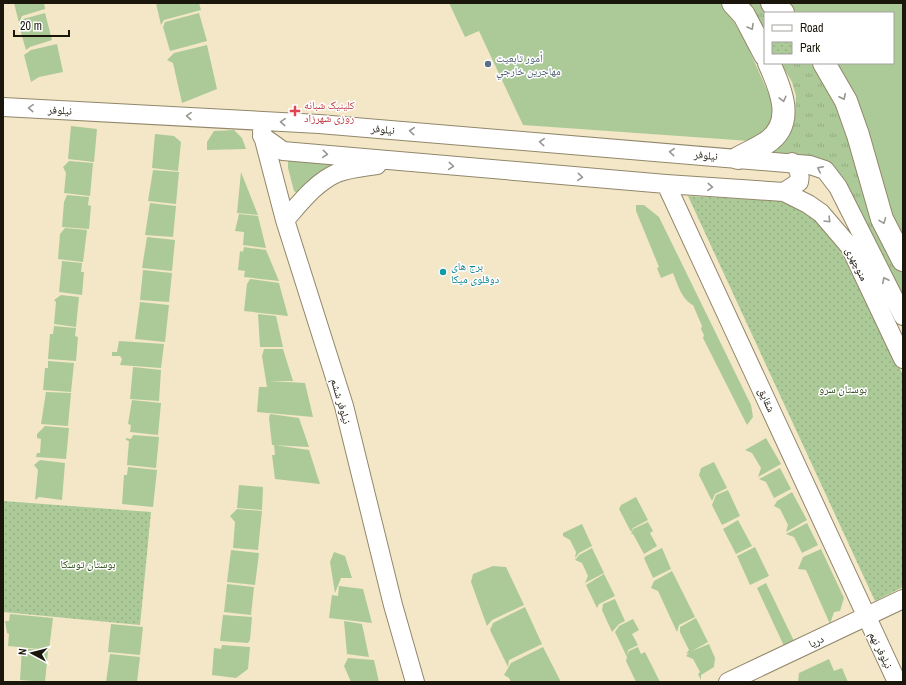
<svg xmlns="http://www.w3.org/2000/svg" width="906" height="685" font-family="'Archivo Narrow','Noto Naskh Arabic',sans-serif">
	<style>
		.grass { fill: url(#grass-tufts) }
		.park { fill: url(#park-dots) }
		.garden { fill: #acca97 }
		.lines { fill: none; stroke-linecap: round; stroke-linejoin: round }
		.minor-casing { stroke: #92876b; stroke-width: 20 }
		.highway-casing { stroke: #92876b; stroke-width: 24 }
		.minor { stroke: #fff; stroke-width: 18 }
		.highway { stroke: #fff; stroke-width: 22 }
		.oneway { stroke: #989691 }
		.service-dot { fill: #5c6f8a; stroke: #fff; stroke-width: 1.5 }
		.health-dot { fill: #e0444e; stroke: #fff; stroke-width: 1.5 }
		.culture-dot { fill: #0f9aa8; stroke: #fff; stroke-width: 1.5 }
		.labels { text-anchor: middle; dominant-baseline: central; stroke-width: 3; stroke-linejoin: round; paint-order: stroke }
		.service-label { font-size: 11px; fill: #4e5e75; stroke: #fff; text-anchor: start }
		.health-label { font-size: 11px; fill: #be3a42; stroke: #fff; text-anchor: start }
		.street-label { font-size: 11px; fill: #1a160b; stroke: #fff }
		.culture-label { font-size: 11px; fill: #0d838f; stroke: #fff; text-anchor: start }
		.park-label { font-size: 11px; fill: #2d4715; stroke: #fff }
	</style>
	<defs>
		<pattern id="grass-tufts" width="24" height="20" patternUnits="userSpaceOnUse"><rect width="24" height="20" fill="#acca97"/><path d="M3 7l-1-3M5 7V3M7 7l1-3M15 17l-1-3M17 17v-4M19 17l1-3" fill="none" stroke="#93ad81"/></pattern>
		<pattern id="park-dots" width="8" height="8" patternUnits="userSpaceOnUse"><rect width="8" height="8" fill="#acca97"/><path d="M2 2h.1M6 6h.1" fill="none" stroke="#93ad81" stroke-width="1.8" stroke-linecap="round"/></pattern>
	</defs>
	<rect width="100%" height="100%" fill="#f3e7c8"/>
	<path class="grass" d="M745,3H761L773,13H765V32Z
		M781,63H816L833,88L896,263L903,273V302L836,169L821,161L768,152L790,129L795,113L796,96L792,82Z"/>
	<path class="park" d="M688,196L784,201L797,205L830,230L903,375V587L875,601Z
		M3,501L151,512L140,625L3,612Z"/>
	<path class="garden" d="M14,3H44L45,9L22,16L19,23Z
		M156,3H199L201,10L164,20L161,25Z
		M449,3H723L746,43L775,108L769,129L750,141L523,125L479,31L465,37Z
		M784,3H903V248L835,63H893V13H793Z
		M45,13L52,40L30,47L26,50L19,26L23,19Z
		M199,13L207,41L170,51L163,27L165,22Z
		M57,44L63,72L39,77L31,82L24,55L31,50Z
		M207,45L217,89L182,103L173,63L167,60L174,53Z
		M71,126L97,129L94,162L68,159Z
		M234,130L242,138L246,149L207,150V142L214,131Z
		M155,134L174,136L181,142L178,171L152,168Z
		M291,159L362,162L297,193L294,191L288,168V161Z
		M69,161L93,163L90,196L64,193L66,173L63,167Z
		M153,170L179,172L176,204L148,201Z
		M241,172L258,215L237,213Z
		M67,195L89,197L88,205L91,206L89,229L62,227L64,202Z
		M150,203L176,206L173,237L145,235Z
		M636,205H644L659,217L751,405L753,417L747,425L703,338L704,335L701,329L702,326L693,305C682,300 677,283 673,273L661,278L657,268L659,267L636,211Z
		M239,214L258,216L266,248L243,245L244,232L235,231Z
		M65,228L87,230L83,262L58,259L60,234Z
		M147,237L175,240L172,271L142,268Z
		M244,247L266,250L279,281L244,277L245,271L238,270L240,251L243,252Z
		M62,261L82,263L81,272H84L82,295L59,292Z
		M143,270L172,273L169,302L140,300Z
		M250,279L279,283L288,316L244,311L247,284Z
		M61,295L79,297L76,327L54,324L56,302L54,300Z
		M140,302L169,305L165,342L135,339Z
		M258,314L276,316L283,347H260Z
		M54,326L76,328L75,336L78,337L76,361L48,359L50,334H53Z
		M119,341L164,344L161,368L120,365L122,359L120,356H112V352H117Z
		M264,349H283L293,381H269L305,383L313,417L257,412L259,387H267L262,356Z
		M48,361L74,363L71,392L43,390L45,368H48Z
		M133,367L161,370L159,401L130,399Z
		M46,392L71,393L68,426L41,424Z
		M132,400L161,403L158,435L130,432L131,425L128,424Z
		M270,414L299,418L309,447L272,445L269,418Z
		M45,426L69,428L66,459L36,457L37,453H40L41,439L37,438V434Z
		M133,435L159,437L156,468L127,465L129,441L126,440V438L131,439Z
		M766,438L781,464L758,477L761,468L752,453L745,450Z
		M274,445L309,450L320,484L275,479L272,455H275Z
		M40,460L65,463L62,500L39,497L35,500L38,470L34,465Z
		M714,462L727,488L715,494L712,501L699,475L701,468Z
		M128,467L157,470L153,507L122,504L124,475H127Z
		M780,468L791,489L774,498L766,482L759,479Z
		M239,485L263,487L262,510L237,508Z
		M728,490L740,516L722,525L712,505L716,495Z
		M792,492L807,520L786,532L788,525L780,509L774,506L777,501Z
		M636,497L648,520L633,528L631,532L619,509L621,505Z
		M237,509L262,511L258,550L233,548L235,522L230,516Z
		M738,520L752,546L736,554L723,529Z
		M648,522L653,531L650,533L657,546L644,554L633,534H631L633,529Z
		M807,523L818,545L802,553L794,537L786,534Z
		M582,524L592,546L579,553L575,558L576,552L570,540L563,536V533Z
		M755,547L769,576L750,585L737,556Z
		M592,548L604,573L585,583L588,576L582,563L575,560L579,555Z
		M662,548L671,569L653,578L644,558L646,556Z
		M821,549L844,598L840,611L834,612L830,624L806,570L798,569L803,557Z
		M231,550L259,553L255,585L227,582Z
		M334,552L345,556L352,578H341L335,593L330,562Z
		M493,566L506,567L524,605L492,620L487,626L471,582L473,574Z
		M672,571L695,617L679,625L677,632L658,591L651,588L654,581Z
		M604,574L615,596L599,604L597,608L586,585Z
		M766,583L794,641L784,646L757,588Z
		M227,584L254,587L251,615L224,612Z
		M339,586L363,589L372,623L329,618L332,595L338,596Z
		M615,599L625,621L619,624L612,632L602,610L603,604Z
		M525,607L542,644L509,660L508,667L490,630L493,623Z
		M10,614L53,618L49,650L8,646L9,634L7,633L5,621H9Z
		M223,615L252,617L250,640L248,643L220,641Z
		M696,618L708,642L692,651L709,644L715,658L714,667L701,675V680L698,674L700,672L693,659L686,656L689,653L686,654L689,650L680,632V627Z
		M633,619L639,630L632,634L638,645L628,650L627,655L629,651L638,647L641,654L645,652L660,682H636L626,661L627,657L615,632L619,626Z
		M344,621L362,624L369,657L347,654Z
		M111,624L143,627L140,655L108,652Z
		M222,645L250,647L248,669L236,678L212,675L214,648L221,649Z
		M543,647L561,682H511L509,678L504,675L511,663Z
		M22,648L48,651L45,682L20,680Z
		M110,654L140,657L137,682H106Z
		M348,658L374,660L379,682H351L344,666Z
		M829,659L834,671L842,668L848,682H798L799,673Z"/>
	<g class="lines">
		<defs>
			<path id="minor" d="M3,107L319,124L810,165L825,170L838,187L903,316
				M262,132L285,220L344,406L393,605L415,682
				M262,136L283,151L666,184L784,192L808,204L821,213L850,247L903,359
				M666,184L897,682
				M784,192L799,182C801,173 798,168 792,162
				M285,220C300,203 316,182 337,173C349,168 364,167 377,165
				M728,682L903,599"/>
			<path id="highway" d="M733,3L744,15L765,55
				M772,3L783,13
				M824,63L846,101L858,135L882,219L903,260
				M738,158C747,153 757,149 766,143C796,124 781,89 769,63"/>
		</defs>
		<use href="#minor" class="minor-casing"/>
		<use href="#highway" class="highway-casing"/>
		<use href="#minor" class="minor"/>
		<use href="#highway" class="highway"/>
	</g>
	<defs><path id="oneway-chevron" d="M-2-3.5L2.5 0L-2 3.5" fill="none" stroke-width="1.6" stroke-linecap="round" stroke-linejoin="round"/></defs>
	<g class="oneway">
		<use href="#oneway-chevron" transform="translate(751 27) rotate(60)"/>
		<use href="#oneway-chevron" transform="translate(843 97) rotate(64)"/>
		<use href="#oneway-chevron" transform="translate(783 99) rotate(76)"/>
		<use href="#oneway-chevron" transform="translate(31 108) rotate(-177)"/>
		<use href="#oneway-chevron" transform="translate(189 116) rotate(-177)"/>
		<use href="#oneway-chevron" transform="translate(283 122) rotate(-177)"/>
		<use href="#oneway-chevron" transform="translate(412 131) rotate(-175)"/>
		<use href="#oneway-chevron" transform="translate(542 142) rotate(-175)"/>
		<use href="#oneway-chevron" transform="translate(672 152) rotate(-175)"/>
		<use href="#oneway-chevron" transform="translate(325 154) rotate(5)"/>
		<use href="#oneway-chevron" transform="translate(451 166) rotate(5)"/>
		<use href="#oneway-chevron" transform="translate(820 169) rotate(-154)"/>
		<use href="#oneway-chevron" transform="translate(580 177) rotate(5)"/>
		<use href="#oneway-chevron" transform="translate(710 187) rotate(4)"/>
		<use href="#oneway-chevron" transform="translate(828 220) rotate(46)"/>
		<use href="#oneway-chevron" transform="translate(883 221) rotate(69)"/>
		<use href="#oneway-chevron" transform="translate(885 280) rotate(-117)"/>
	</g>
	<circle class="service-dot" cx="488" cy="64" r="4"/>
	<path class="health-dot" d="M293 105h4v4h4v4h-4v4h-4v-4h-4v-4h4z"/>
	<circle class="culture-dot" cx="443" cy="272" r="4"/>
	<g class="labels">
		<g class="service-label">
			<text x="496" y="58">أمور تابعيت<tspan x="496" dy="13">مهاجرين خارجي</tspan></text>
		</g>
		<g class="health-label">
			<text x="304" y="105">کلینیک شبانه<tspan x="304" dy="13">روزی شهرزاد</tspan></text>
		</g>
		<g class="street-label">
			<text transform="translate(60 110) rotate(3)">نیلوفر</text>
			<text transform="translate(383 129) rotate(5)">نیلوفر</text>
			<text transform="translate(706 155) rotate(5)">نیلوفر</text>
			<text transform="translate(857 264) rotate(63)">منوچهری</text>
			<text transform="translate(767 400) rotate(65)">شقایق</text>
			<text transform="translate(341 401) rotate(74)">نیلوفر ششم</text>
			<text transform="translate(816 641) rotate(-25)">دریا</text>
			<text transform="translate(881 650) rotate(64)">نیلوفر نهم</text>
		</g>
		<g class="culture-label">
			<text x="451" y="266">برج های<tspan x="451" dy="13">دوقلوی میکا</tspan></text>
		</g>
		<g class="park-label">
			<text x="843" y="389">بوستان سرو</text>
			<text x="88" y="564">بوستان توسکا</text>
		</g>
	</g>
	<rect width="906" height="685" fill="none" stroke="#1a160b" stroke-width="8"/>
	<rect x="764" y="12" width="130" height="52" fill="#ffffff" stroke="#a3a29d"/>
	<rect x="772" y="25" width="20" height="6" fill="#ffffff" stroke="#a3a29d"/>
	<text x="800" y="32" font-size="12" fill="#1a160b">Road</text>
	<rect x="772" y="42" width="20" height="12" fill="url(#park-dots)" stroke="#a3a29d"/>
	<text x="800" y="52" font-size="12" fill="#1a160b">Park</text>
	<g transform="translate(32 653) rotate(277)" stroke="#ffffff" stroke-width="3" paint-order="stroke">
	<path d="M0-3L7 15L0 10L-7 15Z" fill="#1a160b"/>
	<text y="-6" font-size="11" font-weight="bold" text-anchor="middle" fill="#1a160b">N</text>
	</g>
	<path d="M14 30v6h55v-6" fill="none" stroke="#1a160b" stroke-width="2"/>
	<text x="20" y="30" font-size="12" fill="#1a160b" stroke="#ffffff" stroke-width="3" paint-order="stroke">20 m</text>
</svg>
